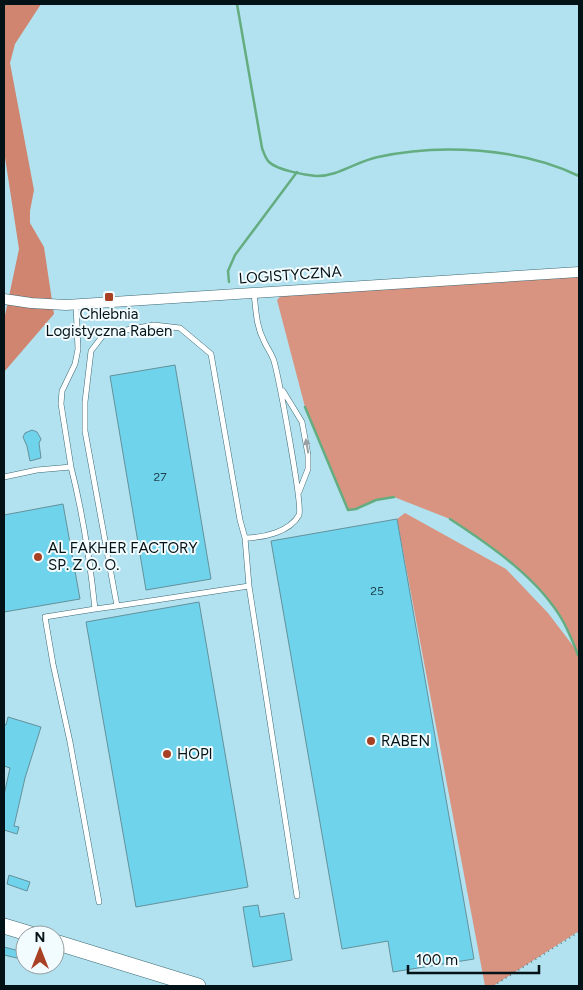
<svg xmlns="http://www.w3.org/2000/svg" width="583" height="990" font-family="Figtree,sans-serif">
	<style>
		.green { fill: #d99481 }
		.forest { fill: #d08570 }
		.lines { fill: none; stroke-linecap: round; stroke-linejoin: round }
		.stream { stroke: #64ad81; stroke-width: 2.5 }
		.building { fill: #70d3ec; stroke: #63919c }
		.lane-casing { stroke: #3c6873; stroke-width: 6 }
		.street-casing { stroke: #3c6873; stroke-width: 11 }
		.secondary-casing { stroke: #3c6873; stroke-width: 16 }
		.path { stroke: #608189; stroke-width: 2; stroke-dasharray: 1 4; stroke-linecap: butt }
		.lane { stroke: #fff; stroke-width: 5 }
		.street { stroke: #fff; stroke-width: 10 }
		.secondary { stroke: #fff; stroke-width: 15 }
		.oneway { fill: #9aa0a2 }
		.poi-dot { fill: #a84023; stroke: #f2fbfe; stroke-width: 2 }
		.labels { text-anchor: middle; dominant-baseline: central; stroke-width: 4; stroke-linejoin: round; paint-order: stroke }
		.number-label { font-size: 12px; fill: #1e424c }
		.street-label { font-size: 15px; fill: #021216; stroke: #f2fbfe }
		.poi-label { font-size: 15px; fill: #021216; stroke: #f2fbfe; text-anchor: start }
	</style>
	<rect width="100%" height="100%" fill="#b2e2ef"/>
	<path class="green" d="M579,272V931L493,986H485L397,519L405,513L506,569L548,613L577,651L563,621L538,588L510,562L476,536L450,519L394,497L376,500L356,509L348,510L305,407L277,300L286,290Z"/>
	<path class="forest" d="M4,4H41L15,44L10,63L34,190L30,211V223L44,247L54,314L4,372V320L19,249L4,151Z"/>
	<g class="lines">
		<path class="stream" d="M237,4L262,148C264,153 265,158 269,162C277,170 305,175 316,176C337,177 357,161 378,157C440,143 521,148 579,176
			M229,282L228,271L235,255L297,172
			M305,407L348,510L356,509L376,500L394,497
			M450,519C490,545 541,580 564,623C569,633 574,644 578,655"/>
	</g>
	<path class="building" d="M175,365L211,579L146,590L110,376Z
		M32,430L37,432L41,439L39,443L41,458L30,461L27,446L23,437L25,433Z
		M63,504L80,599L4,612V515Z
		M397,519L474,959L393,972L388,941L342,949L271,541Z
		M199,602L248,887L136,907L86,622Z
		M8,717L41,727L25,778L14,826L19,827L17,834L4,830V795L10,768L4,766V724L6,725Z
		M9,875L30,882L27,891L7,884Z
		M258,905L260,917L284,913L292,960L253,967L243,907Z
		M4,947L23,952L21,959L4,955Z"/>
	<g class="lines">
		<defs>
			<path id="lane" d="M283,391L302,422L308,455V469L299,492
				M71,467C83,514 90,561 95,609L45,617L53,664L70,742L99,902
				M4,477L37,470L71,467L61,404L62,391L75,364L78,349L76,305
				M249,586L297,896
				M117,606L249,586L245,538
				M95,609L117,606L85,431V402L91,351L104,334L154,325L180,328L211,354L240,520L245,538C263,538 290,532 299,515C303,506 279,379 274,361C272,354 267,348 264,341C256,326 256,310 254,293"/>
			<path id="street" d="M4,299L31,303L66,305L579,272"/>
			<path id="secondary" d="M4,926L34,935
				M55,942L198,986"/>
		</defs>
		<use href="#lane" class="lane-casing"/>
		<use href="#street" class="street-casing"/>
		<use href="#secondary" class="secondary-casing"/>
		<path class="path" d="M493,986L579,932"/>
		<use href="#lane" class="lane"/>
		<use href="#street" class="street"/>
		<use href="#secondary" class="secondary"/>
	</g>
	<defs><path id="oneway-solid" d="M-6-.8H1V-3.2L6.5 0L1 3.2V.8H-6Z" transform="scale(1.25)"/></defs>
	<use class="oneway" href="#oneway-solid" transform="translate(307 446) rotate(-100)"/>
	<g class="poi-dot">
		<rect x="104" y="292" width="10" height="10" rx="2.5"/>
		<circle cx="38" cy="557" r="5"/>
		<circle cx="371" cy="741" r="5"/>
		<circle cx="167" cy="754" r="5"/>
	</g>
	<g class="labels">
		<g class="number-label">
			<text x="160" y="477">27</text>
			<text x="377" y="591">25</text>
		</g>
		<g class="street-label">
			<text transform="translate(290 275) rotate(-4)">LOGISTYCZNA</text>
		</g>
		<g class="poi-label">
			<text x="109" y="314" text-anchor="middle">Chlebnia<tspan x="109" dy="17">Logistyczna Raben</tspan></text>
			<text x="48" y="548">AL FAKHER FACTORY<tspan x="48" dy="17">SP. Z O. O.</tspan></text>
			<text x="381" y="741">RABEN</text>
			<text x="177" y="754">HOPI</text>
		</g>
	</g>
	<rect width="583" height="990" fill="none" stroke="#021216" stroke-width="10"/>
	<g transform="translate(40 950)"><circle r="24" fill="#f2fbfe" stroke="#929ea1"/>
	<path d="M0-4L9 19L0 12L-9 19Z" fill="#a84023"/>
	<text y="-8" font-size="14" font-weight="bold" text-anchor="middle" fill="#021216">N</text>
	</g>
	<path d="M408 965v8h131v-8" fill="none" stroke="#021216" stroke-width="2.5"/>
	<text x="416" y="965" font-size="15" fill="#021216" stroke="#f2fbfe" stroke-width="4" paint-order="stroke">100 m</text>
</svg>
